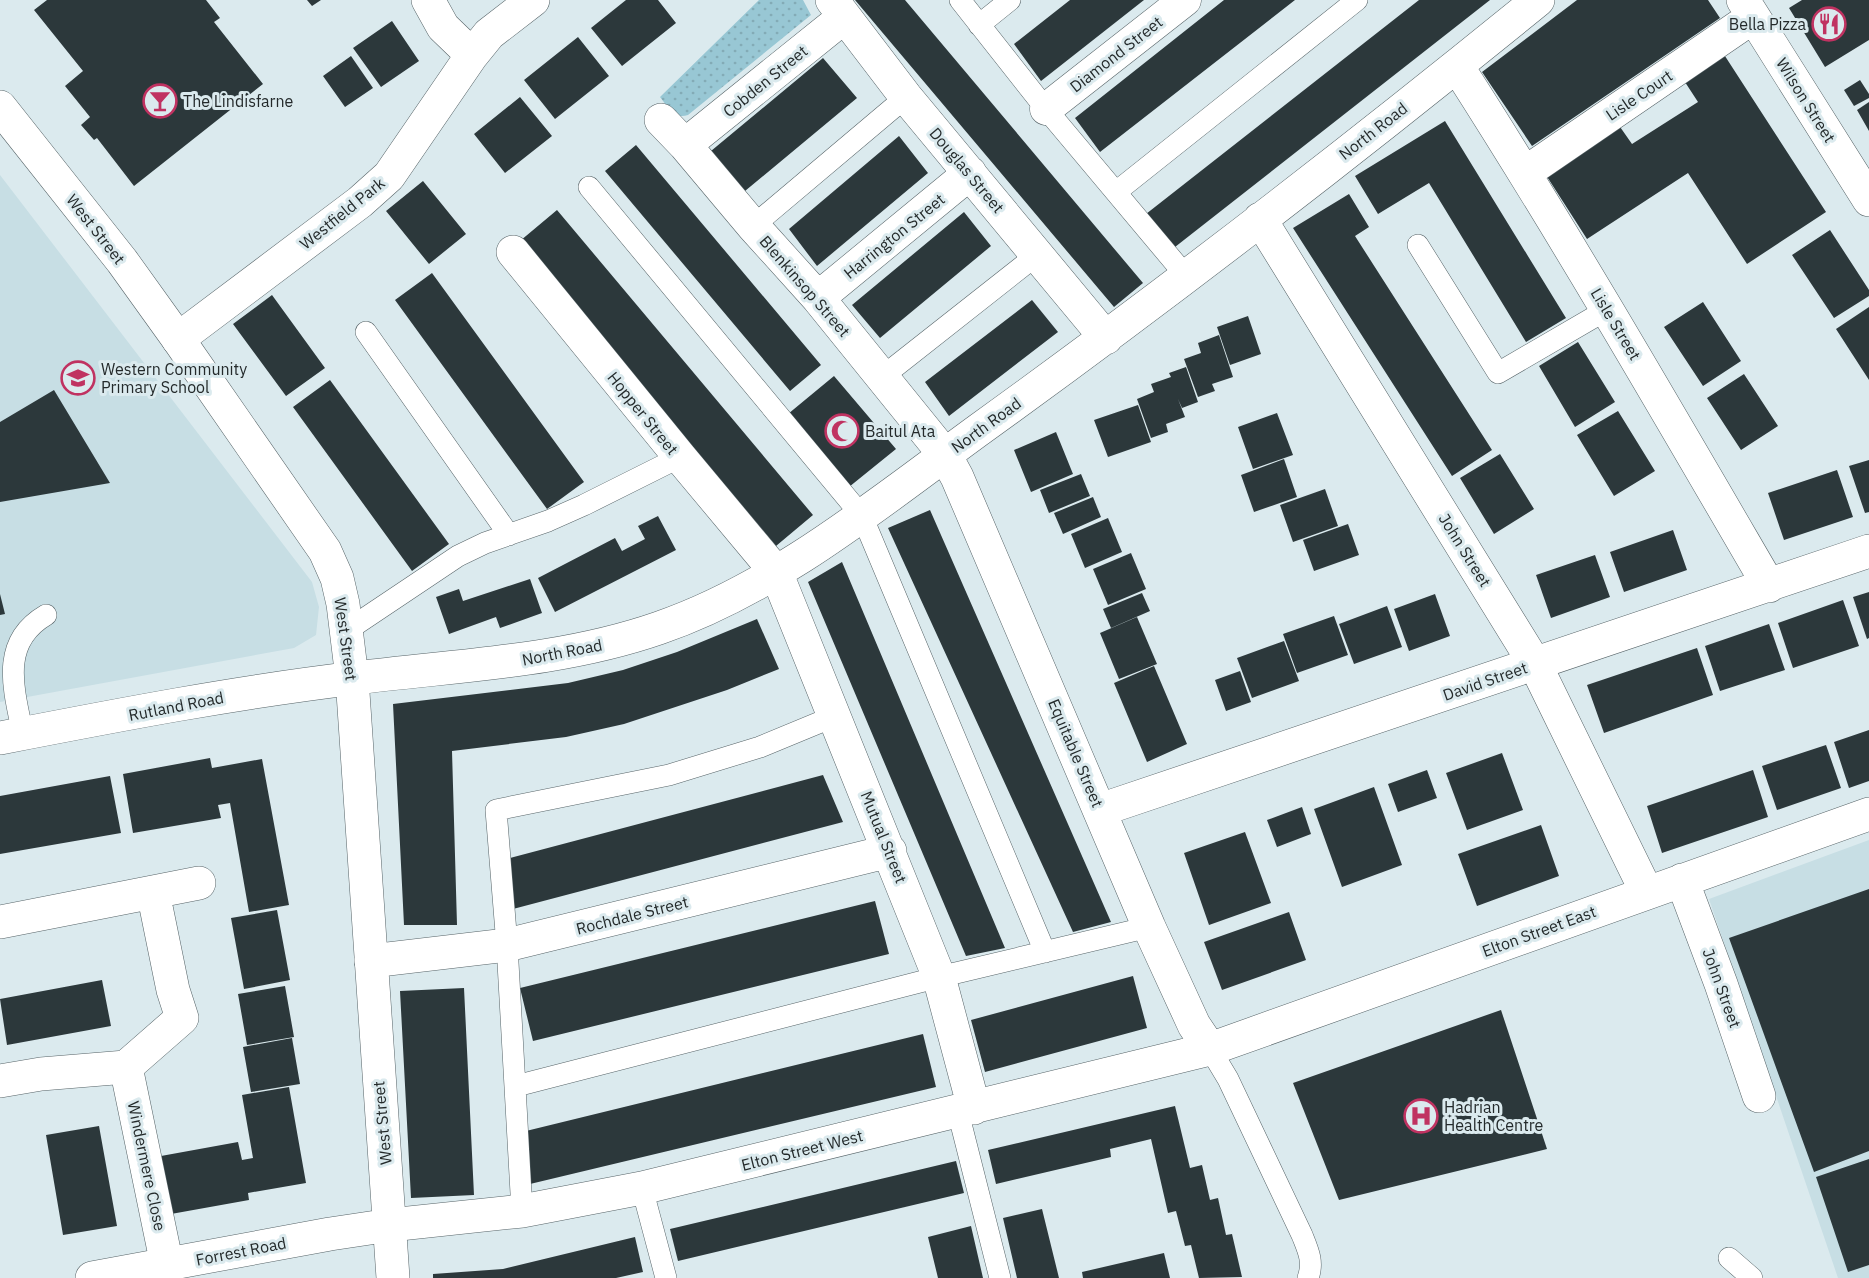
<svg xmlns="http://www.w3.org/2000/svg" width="1869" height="1278" font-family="'IBM Plex Sans',sans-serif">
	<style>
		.built { fill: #c7dee4 }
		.grass { fill: url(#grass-dots) }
		.building { fill: #2c383b }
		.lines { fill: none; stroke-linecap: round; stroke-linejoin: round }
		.service-casing { stroke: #576468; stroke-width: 22 }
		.pedestrian-casing { stroke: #576468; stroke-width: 33 }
		.minor-casing { stroke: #576468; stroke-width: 34 }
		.tertiary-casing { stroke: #576468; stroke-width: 34 }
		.service { stroke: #fff; stroke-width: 21 }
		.pedestrian { stroke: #fff; stroke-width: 32 }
		.minor { stroke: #fff; stroke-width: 33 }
		.tertiary { stroke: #fff; stroke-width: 33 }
		.labels { text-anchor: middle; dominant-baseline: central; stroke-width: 6; stroke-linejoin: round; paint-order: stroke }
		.poi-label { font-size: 16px; fill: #242a2b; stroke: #dbeaee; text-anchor: start }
		.street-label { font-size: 16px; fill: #242a2b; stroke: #dbeaee }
	</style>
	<defs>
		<pattern id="grass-dots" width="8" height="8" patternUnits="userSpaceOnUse" patternTransform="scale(1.5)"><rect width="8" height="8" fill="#98c7d4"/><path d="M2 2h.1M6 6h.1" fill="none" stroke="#83abb6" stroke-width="1.8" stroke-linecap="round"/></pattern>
	</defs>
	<rect width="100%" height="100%" fill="#dbeaee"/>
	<path class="built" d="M0,175L312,582L319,607L316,635L294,648L0,702Z
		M1869,840V1278H1838L1709,899Z"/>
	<path class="grass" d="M759,0H803L811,15L688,115C674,120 668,107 660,97Z"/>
	<path class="building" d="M47,0H206L220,18L214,22L263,84L134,186L97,138L94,140L81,125L90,117L65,86L83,71L34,10Z
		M307,0H321L312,6Z
		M626,0H658L676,23L622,66L591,28Z
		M855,0H905L1143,283L1114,307Z
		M1070,0H1144L1041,81L1014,44Z
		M1224,0H1295L1100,152L1075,118Z
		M1419,0H1490L1175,247L1146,214Z
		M1577,0H1708L1720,18L1532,146L1482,72Z
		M1802,0H1869V40L1825,67L1789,8Z
		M392,21L419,61L381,87L353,48Z
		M578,37L609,76L555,119L524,80Z
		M1723,53L1826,212L1747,264L1688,173L1587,239L1544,172L1618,124L1632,144L1698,102L1683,79Z
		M351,56L373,88L345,107L323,76Z
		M823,58L857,98L745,191L711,151Z
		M1860,80L1869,94V98L1854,106L1844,90Z
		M520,97L552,136L505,173L474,134Z
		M1869,102V131L1857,110Z
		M1445,121L1566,318L1526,342L1429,183L1378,214L1355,176Z
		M899,136L928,173L817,266L789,229Z
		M636,145L821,365L790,391L605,171Z
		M423,181L466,234L429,264L386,211Z
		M1349,194L1369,227L1355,236L1492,450L1452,476L1293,228Z
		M557,210L813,515L776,546L520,241Z
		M964,212L991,246L880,338L852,305Z
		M1830,230L1869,290V296L1834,318L1792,255Z
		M432,273L584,482L547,509L395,300Z
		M272,295L325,368L286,396L233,324Z
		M1032,300L1058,332L949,416L925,382Z
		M1703,302L1741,361L1703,386L1664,327Z
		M1869,307V380L1836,329Z
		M1248,316L1261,354L1230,365L1217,327Z
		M1219,335L1233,377L1212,384L1215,391L1198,397L1184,359L1201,353L1198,343Z
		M1578,342L1615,402L1575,427L1539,366Z
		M1186,367L1198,402L1182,408L1178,399L1185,417L1166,424L1168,432L1151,438L1137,399L1154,392L1151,384L1171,377L1169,373Z
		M1744,374L1778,426L1741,450L1707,398Z
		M834,376L896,449L849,487L788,414Z
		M330,380L449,544L412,571L293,407Z
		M54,390L110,483L0,502V422Z
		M1138,405L1151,442L1108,457L1094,420Z
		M1618,411L1655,471L1614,496L1577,435Z
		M1277,413L1293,455L1253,469L1238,427Z
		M1056,432L1073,474L1031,492L1014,450Z
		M1500,454L1534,509L1494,534L1460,478Z
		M1284,459L1297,497L1254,512L1241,475Z
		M1869,460V512L1865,513L1849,466Z
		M1837,470L1853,517L1784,540L1768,493Z
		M1081,474L1090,496L1049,513L1040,490Z
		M1325,489L1338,526L1293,542L1280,505Z
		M1093,497L1101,517L1063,534L1054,513Z
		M930,510L1111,922L1073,932L888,528Z
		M658,516L676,550L555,612L538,578L615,538L622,551L645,539L638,526Z
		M1108,518L1122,552L1085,568L1071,534Z
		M1348,524L1359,555L1314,571L1303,540Z
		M1673,530L1687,570L1624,592L1610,552Z
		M1131,553L1146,589L1108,605L1093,569Z
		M1595,555L1610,597L1551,618L1536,575Z
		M842,562L1005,948L966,956L808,582Z
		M530,579L542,613L500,628L496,617L449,634L436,597L459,589L463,601Z
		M1869,592V638L1867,639L1853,597Z
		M1142,593L1150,611L1111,628L1103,609Z
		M0,594L5,614L0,615Z
		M1435,594L1450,636L1409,651L1394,609Z
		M1843,600L1859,646L1793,668L1778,623Z
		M1387,606L1402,647L1354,664L1339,624Z
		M1334,616L1348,655L1297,673L1283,634Z
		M1137,617L1157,664L1119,679L1100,633Z
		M757,619L779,669L727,690L624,724L566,737L452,751L457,925H404L393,704L568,683L623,670L677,652Z
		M1769,624L1785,670L1720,691L1705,646Z
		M1284,641L1299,681L1252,698L1237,658Z
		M1697,648L1713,695L1604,733L1587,685Z
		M1154,666L1187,744L1147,762L1114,683Z
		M1240,671L1251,702L1226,711L1215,680Z
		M1869,730V781L1849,788L1834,742Z
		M1826,745L1841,788L1777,810L1762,766Z
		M1502,753L1523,810L1467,830L1446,773Z
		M210,758L212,768L262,759L289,905L249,912L230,803L218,805L221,818L133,833L123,774Z
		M1427,770L1437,798L1398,812L1388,784Z
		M1753,770L1768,817L1662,853L1647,806Z
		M823,775L843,822L513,909L510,858Z
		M110,776L121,833L0,854V796Z
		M1374,787L1402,865L1342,887L1314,809Z
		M1302,807L1311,834L1277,847L1267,820Z
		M1541,825L1559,876L1477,906L1458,854Z
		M1245,832L1271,903L1209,925L1184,853Z
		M1869,889V1151L1814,1172L1729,938Z
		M875,901L889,954L533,1041L520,988Z
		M277,910L290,980L244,989L231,918Z
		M1289,912L1306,960L1222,990L1204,942Z
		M1133,976L1147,1028L985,1072L971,1020Z
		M102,980L111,1026L7,1045L0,999Z
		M285,986L294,1037L247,1045L238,994Z
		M464,988L474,1195L411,1198L400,991Z
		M1501,1010L1547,1149L1339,1200L1293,1083Z
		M923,1034L936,1087L530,1184L526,1131Z
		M292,1038L300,1084L251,1092L243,1047Z
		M289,1087L306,1183L248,1193L249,1200L171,1214L161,1156L238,1142L242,1160L253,1158L242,1095Z
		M1175,1106L1190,1168L1202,1165L1210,1200L1218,1198L1226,1235L1232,1234L1242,1277L1199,1278L1191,1245L1185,1246L1176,1211L1168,1213L1151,1139L1110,1149L1111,1157L996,1184L988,1150Z
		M99,1126L117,1226L63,1235L46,1135Z
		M1869,1159V1265L1848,1272L1816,1177Z
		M956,1161L964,1193L678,1261L670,1229Z
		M1042,1209L1059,1278H1017L1003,1218Z
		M971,1226L983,1278H938L928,1237Z
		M635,1237L643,1272L616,1278H433V1274L503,1269Z
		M1164,1253L1170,1278H1083L1082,1272Z"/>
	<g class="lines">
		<defs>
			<path id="service" d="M960,0L1046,109L1186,276
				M979,25L1010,0
				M589,187L862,516L1045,952
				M1116,192L1357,0
				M753,226L906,97
				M1418,245L1498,373L1608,309
				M366,332L509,535
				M882,377L1038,254
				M346,631L458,556L485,543L548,521L584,505L680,457
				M23,734C13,687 0,642 46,615
				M1210,1049L1228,1079L1302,1235C1308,1250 1314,1262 1308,1278
				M516,1086L939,977L1149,927
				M958,1112L1000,1278
				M642,1188L666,1278
				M522,1211L507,945L496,810L669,775L760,747L835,716
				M1729,1258L1752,1278"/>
			<path id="pedestrian" d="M1046,109L1185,0"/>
			<path id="minor" d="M428,0L443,27L472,55
				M832,0L906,97L1106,338
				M1743,0L1869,200
				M1457,66C1566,236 1667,411 1769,586
				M661,120L685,145L753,226L818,298L945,455L957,477L1149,927L1194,1025L1210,1049
				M685,145L844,17
				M1525,173L1753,17
				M1260,219L1535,664L1647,893
				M513,252L680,457L776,572L939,977L974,1108
				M818,298L970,173
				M178,339L360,202L389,176L472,55L489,34L533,0
				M0,738C118,715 237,692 356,678C458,665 561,662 659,628C776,588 881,501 980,429C1170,292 1356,148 1538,0
				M1100,810L1869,551
				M1682,880L1721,984L1759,1096
				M0,922L199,883
				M371,961L507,945L890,851
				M126,1067L167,1265
				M0,1081L41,1074L126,1067L182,1018L173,990L153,892
				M390,1225L522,1211L642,1188L1210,1049L1869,814"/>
			<path id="tertiary" d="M0,107L122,261L178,339L325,551L337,578L343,604L352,678L393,1278
				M92,1278L330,1234L390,1225"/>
		</defs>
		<use href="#service" class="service-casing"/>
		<use href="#pedestrian" class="pedestrian-casing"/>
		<use href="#minor" class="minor-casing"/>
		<use href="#tertiary" class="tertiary-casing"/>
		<use href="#service" class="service"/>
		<use href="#pedestrian" class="pedestrian"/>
		<use href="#minor" class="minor"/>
		<use href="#tertiary" class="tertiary"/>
	</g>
	<defs>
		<symbol id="restaurant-ring" viewBox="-11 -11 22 22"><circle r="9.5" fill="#dbeaee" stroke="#c03261" stroke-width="1.5"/><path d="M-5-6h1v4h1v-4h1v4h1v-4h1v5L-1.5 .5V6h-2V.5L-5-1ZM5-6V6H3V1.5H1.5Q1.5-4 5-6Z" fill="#c03261"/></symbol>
		<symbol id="bar-ring" viewBox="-11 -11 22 22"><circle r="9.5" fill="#dbeaee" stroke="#c03261" stroke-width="1.5"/><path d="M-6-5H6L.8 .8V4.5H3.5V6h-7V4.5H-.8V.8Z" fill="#c03261"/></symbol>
		<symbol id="school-ring" viewBox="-11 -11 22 22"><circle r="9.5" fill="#dbeaee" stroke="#c03261" stroke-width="1.5"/><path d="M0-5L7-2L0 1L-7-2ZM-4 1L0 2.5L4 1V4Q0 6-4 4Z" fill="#c03261"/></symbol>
		<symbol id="mosque-ring" viewBox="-11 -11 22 22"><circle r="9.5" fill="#dbeaee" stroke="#c03261" stroke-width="1.5"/><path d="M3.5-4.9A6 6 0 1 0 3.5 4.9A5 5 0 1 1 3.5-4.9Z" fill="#c03261"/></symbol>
		<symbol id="hospital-ring" viewBox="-11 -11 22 22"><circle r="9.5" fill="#dbeaee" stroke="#c03261" stroke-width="1.5"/><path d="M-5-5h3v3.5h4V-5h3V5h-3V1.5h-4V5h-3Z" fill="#c03261"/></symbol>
	</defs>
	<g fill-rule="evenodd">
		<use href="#restaurant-ring" x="1810" y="5" width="38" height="38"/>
		<use href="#bar-ring" x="141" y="82" width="38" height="38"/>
		<use href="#school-ring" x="59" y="359" width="38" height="38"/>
		<use href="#mosque-ring" x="823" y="412" width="38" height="38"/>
		<use href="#hospital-ring" x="1402" y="1097" width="38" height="38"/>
	</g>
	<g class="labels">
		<g class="poi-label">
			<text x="1806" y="24" text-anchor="end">Bella Pizza</text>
			<text x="183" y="101">The Lindisfarne</text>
			<text x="101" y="369">Western Community<tspan x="101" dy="18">Primary School</tspan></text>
			<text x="865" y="431">Baitul Ata</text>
			<text x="1444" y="1107">Hadrian<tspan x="1444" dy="18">Health Centre</tspan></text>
		</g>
		<g class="street-label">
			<text transform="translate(1116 54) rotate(-38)">Diamond Street</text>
			<text transform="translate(765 81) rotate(-39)">Cobden Street</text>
			<text transform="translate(1639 95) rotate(-34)">Lisle Court</text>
			<text transform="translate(1806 100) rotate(58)">Wilson Street</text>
			<text transform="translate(1373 131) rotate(-38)">North Road</text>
			<text transform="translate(967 170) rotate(50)">Douglas Street</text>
			<text transform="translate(342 213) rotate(-39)">Westfield Park</text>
			<text transform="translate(96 229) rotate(52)">West Street</text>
			<text transform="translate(894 236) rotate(-39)">Harrington Street</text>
			<text transform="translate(805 286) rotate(49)">Blenkinsop Street</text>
			<text transform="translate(1616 324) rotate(59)">Lisle Street</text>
			<text transform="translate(643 413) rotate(51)">Hopper Street</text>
			<text transform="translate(986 425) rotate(-36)">North Road</text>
			<text transform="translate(1465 550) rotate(58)">John Street</text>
			<text transform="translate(346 639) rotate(82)">West Street</text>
			<text transform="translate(562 652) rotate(-11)">North Road</text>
			<text transform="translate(1485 681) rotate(-19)">David Street</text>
			<text transform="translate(176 706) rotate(-11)">Rutland Road</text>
			<text transform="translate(1076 753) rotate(67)">Equitable Street</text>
			<text transform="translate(884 837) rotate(68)">Mutual Street</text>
			<text transform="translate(632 915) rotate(-14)">Rochdale Street</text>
			<text transform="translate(1539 931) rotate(-20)">Elton Street East</text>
			<text transform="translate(1722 988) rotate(70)">John Street</text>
			<text transform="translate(382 1123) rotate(-95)">West Street</text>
			<text transform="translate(802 1150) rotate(-14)">Elton Street West</text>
			<text transform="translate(147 1166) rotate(78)">Windermere Close</text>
			<text transform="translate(241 1251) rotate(-11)">Forrest Road</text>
		</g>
	</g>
</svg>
